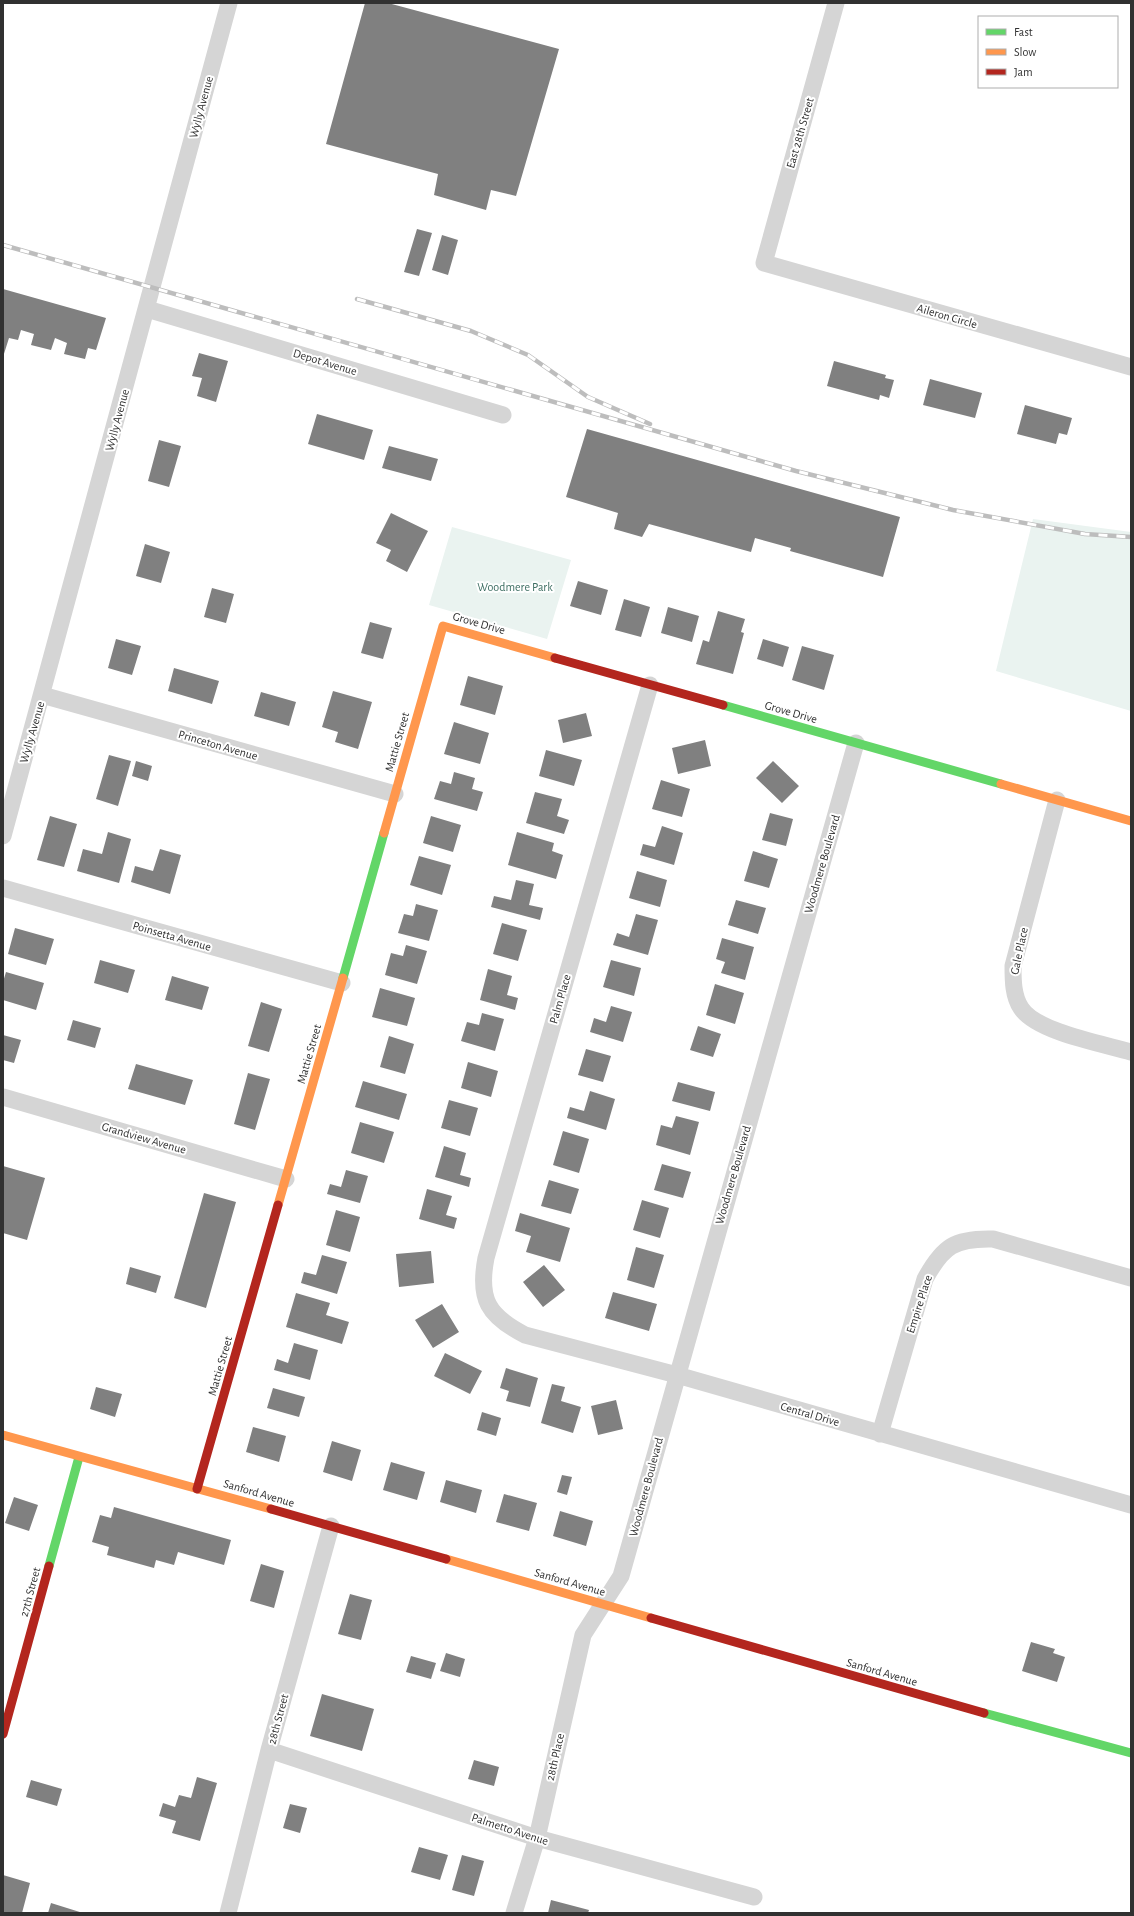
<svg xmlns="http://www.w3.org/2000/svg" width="1134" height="1916" font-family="'Alegreya Sans',sans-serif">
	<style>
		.green { fill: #eaf3f0 }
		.building { fill: #808080 }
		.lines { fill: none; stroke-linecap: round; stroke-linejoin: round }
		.street { stroke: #d5d5d5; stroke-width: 17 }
		.fast { stroke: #63d668; stroke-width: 9 }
		.slow { stroke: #ff974d; stroke-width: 9 }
		.jam { stroke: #b3261e; stroke-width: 9 }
		.rail-casing { stroke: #bdbdbd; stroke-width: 4.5 }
		.rail { stroke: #fff; stroke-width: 3; stroke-dasharray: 9; stroke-linecap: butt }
		.labels { text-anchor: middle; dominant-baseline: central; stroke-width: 4; stroke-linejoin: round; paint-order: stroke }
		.street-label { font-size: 12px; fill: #313131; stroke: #fff }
		.park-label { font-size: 12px; fill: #3d6e62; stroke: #fff }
	</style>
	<rect width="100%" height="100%" fill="#fff"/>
	<path class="green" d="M1033,519L1131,532V711L996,671Z
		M452,527L571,560L547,639L429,605Z"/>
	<path class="building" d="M365,3H388L559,49L516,196L491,190L486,210L434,195L438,174L326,144Z
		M417,229L432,233L419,276L404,272Z
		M442,235L458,240L448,275L432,270Z
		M3,289L106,318L96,350L88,348L85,359L64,354L67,343L55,338L51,350L31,345L34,334L21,330L18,340L9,338L3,357Z
		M199,353L228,361L216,402L197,396L202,378L192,376Z
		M834,361L886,375L885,378L894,380L889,398L880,395L879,400L827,386Z
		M930,379L982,393L975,418L923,405Z
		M1025,405L1072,418L1067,435L1059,433L1056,444L1017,434Z
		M317,414L373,430L364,460L308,444Z
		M587,429L900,517L883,577L790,551L791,548L755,538L751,552L649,524L642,537L614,529L618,513L566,497Z
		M159,440L181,446L169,487L148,481Z
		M389,446L438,459L431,481L382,468Z
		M391,513L428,531L407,572L386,561L391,550L376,543Z
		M145,544L170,552L161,583L136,576Z
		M578,581L608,590L601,615L570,606Z
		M212,588L234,594L226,623L204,617Z
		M624,599L650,607L641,637L615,630Z
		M668,607L699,616L692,642L661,633Z
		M718,611L745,619L741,632L744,633L733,674L696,664L703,640L709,642Z
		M370,622L392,628L383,659L361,653Z
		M116,639L141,646L132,675L108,668Z
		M763,639L789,647L783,667L757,659Z
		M802,646L834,655L824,690L792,680Z
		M174,668L219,681L212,704L168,691Z
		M468,676L503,686L495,715L460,705Z
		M333,691L372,702L358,749L335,742L338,732L322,727Z
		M261,692L296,702L289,726L254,716Z
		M586,713L592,736L563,743L558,720Z
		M454,722L489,733L480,764L444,754Z
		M705,740L711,766L678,774L672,748Z
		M546,750L582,760L574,786L539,776Z
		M109,755L131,761L118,806L96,799Z
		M136,761L152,766L148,781L132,776Z
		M773,761L799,786L782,803L756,778Z
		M454,772L475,778L472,789L483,792L477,811L434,799L440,781L451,784Z
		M661,780L690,789L682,817L652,809Z
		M535,792L562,799L557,816L569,820L564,834L526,823Z
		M770,813L793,819L786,846L762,840Z
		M50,816L77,824L64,867L37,860Z
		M431,816L461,825L453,852L423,843Z
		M662,826L683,833L674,865L640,855L643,844L655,847Z
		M108,832L131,839L119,883L77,871L83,849L102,854Z
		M517,832L554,843L552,851L563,855L556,879L508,865Z
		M160,849L181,855L170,894L131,882L135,866L153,871Z
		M753,851L778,859L769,888L744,881Z
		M419,856L451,865L442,895L410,885Z
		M637,871L667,880L660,907L629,898Z
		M516,880L534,884L529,905L543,908L540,920L491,907L494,896L511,900Z
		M736,900L766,908L758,934L728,925Z
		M416,904L438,910L429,941L398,933L404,914L413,916Z
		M636,914L658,920L648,955L613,945L617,933L629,937Z
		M502,923L527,930L518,961L493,954Z
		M15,928L54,939L46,965L8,954Z
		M722,938L754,947L745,980L721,973L725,962L716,959Z
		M406,945L427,951L417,984L385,975L391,953L403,956Z
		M100,960L135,970L128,993L94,983Z
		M611,960L641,968L634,996L603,987Z
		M488,969L512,976L507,995L518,998L515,1010L480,1000Z
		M6,972L44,983L36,1010L3,1000V982Z
		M172,976L209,987L202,1010L165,1000Z
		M715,984L744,993L735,1024L706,1015Z
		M380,988L415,998L407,1026L372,1017Z
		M261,1002L282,1009L269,1052L248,1046Z
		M611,1006L632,1012L623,1042L590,1032L594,1018L606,1022Z
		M482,1013L504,1019L495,1051L461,1041L467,1022L479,1025Z
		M73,1020L101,1028L95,1048L67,1040Z
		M698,1026L721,1034L713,1057L690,1050Z
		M3,1035L21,1040L14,1063L3,1060Z
		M389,1036L414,1044L405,1074L380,1067Z
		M586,1049L611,1056L603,1082L578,1075Z
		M468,1062L498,1071L491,1097L461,1088Z
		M136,1064L193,1080L185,1105L128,1089Z
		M248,1073L270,1079L255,1130L234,1124Z
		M363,1081L407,1094L399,1120L355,1107Z
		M678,1082L715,1092L710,1111L672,1101Z
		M590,1091L615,1099L606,1130L567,1118L570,1107L584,1111Z
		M449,1100L478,1108L470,1136L441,1128Z
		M676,1116L699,1122L690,1155L656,1145L661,1125L672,1128Z
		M360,1122L394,1132L384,1163L351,1153Z
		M563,1131L589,1139L579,1173L553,1165Z
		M444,1146L466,1153L460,1175L471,1178L469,1187L435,1177Z
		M662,1164L691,1172L683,1198L654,1190Z
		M3,1166L45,1178L27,1240L3,1233Z
		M346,1170L368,1176L360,1203L327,1194L330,1184L341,1187Z
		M549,1180L579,1189L571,1214L541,1206Z
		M427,1189L452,1196L446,1215L457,1218L454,1229L419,1219Z
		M204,1193L236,1202L206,1308L174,1298Z
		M642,1200L669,1208L660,1238L633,1230Z
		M336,1210L360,1217L350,1252L326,1245Z
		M520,1213L570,1228L560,1262L526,1252L531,1236L515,1231Z
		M636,1247L664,1255L654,1288L627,1280Z
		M431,1251L434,1283L399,1287L396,1254Z
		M322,1255L347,1262L337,1294L301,1283L304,1272L316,1275Z
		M544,1265L565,1290L543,1307L523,1282Z
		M130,1267L161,1276L156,1293L126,1284Z
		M613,1292L657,1304L649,1331L605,1318Z
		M296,1293L330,1303L326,1315L349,1322L342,1344L286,1327Z
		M442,1304L459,1332L433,1348L415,1320Z
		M294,1343L318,1350L310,1380L274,1370L277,1359L288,1363Z
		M445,1353L482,1371L470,1394L434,1376Z
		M506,1368L538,1378L530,1407L506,1401L509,1391L500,1388Z
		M552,1384L565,1387L561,1401L581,1407L573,1433L541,1423Z
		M96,1387L122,1394L115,1417L90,1409Z
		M273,1388L305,1397L299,1417L267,1408Z
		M616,1400L623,1429L598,1435L591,1406Z
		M482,1412L501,1418L496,1436L477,1430Z
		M253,1427L286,1436L279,1462L246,1452Z
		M332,1441L361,1450L352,1481L323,1472Z
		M391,1462L425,1472L417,1500L383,1490Z
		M562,1475L572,1477L567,1495L557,1492Z
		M446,1480L482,1490L476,1513L440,1502Z
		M504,1494L537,1503L529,1531L496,1522Z
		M14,1497L38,1505L29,1531L5,1523Z
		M114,1507L231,1540L224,1565L178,1552L174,1565L156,1560L154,1568L107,1555L109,1547L92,1542L100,1515L111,1518Z
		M560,1511L593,1521L586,1546L553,1536Z
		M261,1564L284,1571L274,1608L250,1601Z
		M350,1594L372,1600L361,1640L338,1634Z
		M1031,1642L1055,1649L1053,1653L1065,1657L1057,1682L1022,1671Z
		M446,1653L465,1659L460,1677L440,1671Z
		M411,1656L436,1663L431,1679L406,1672Z
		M322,1694L374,1709L362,1751L310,1736Z
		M474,1760L499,1767L494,1786L468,1779Z
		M197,1777L217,1783L200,1841L172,1833L176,1821L159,1816L163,1803L175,1807L179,1795L191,1798Z
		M31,1780L62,1789L57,1806L26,1797Z
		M290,1804L307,1808L300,1833L283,1828Z
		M419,1847L448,1855L440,1880L411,1872Z
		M462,1855L484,1861L474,1896L452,1890Z
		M3,1875L30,1883L22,1913H3Z
		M551,1900L589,1910L588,1913H548Z
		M51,1903L83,1913H48Z"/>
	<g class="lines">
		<path class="street" d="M836,3L764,263L1131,367
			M147,309L503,415
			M650,685L486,1258C478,1299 488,1316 525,1335L677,1375L1131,1505
			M42,695L395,794
			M1057,800L1013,966C1013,980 1013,996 1021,1008C1036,1032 1104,1044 1131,1052
			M3,836L229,3
			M3,888L342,983
			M3,1097L286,1179
			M880,1434L925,1279C943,1246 955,1238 993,1239L1131,1278
			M269,1750L537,1838L754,1897
			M228,1913L269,1750L331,1526
			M514,1913L537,1838L583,1635L621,1576L856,743"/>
		<path class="fast" d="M723,705L1001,784
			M343,978L384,833
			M49,1566L79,1457
			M984,1713L1131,1753"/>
		<path class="slow" d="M1001,784L1131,821
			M384,833L443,626L555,658
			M278,1205L343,978
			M3,1435L271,1509
			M446,1559L651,1618"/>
		<path class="jam" d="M555,658L723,705
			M197,1489L278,1205
			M271,1509L446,1559
			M651,1618L984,1713
			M3,1734L49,1566"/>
		<defs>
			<path id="rail" d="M3,245L796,471L953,510L1085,534L1131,537
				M357,299L471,331L528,355L588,397L650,424"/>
		</defs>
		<use href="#rail" class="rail-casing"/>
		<use href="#rail" class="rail"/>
	</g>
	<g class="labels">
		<g class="street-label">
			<text transform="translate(201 107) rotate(-75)">Wylly Avenue</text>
			<text transform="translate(800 133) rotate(-74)">East 28th Street</text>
			<text transform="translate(947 316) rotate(16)">Aileron Circle</text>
			<text transform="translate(325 362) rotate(17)">Depot Avenue</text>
			<text transform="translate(117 420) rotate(-75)">Wylly Avenue</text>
			<text transform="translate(479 623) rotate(16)">Grove Drive</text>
			<text transform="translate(791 712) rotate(16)">Grove Drive</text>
			<text transform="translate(32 732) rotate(-74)">Wylly Avenue</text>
			<text transform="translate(397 742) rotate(-74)">Mattie Street</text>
			<text transform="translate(218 745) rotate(16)">Princeton Avenue</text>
			<text transform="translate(822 864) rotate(-74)">Woodmere Boulevard</text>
			<text transform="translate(172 936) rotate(16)">Poinsetta Avenue</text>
			<text transform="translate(1019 951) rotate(-78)">Gale Place</text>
			<text transform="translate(560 999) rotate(-74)">Palm Place</text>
			<text transform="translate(309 1054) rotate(-74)">Mattie Street</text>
			<text transform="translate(144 1138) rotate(16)">Grandview Avenue</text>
			<text transform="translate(733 1175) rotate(-74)">Woodmere Boulevard</text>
			<text transform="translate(919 1304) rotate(-72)">Empire Place</text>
			<text transform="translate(220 1366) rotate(-74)">Mattie Street</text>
			<text transform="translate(810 1414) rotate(16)">Central Drive</text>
			<text transform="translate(646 1487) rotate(-75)">Woodmere Boulevard</text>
			<text transform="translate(259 1493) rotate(16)">Sanford Avenue</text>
			<text transform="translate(570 1582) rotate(16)">Sanford Avenue</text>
			<text transform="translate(30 1592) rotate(-75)">27th Street</text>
			<text transform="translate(882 1672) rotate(16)">Sanford Avenue</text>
			<text transform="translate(278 1719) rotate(-75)">28th Street</text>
			<text transform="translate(555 1757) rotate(-77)">28th Place</text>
			<text transform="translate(510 1829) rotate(18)">Palmetto Avenue</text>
		</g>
		<g class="park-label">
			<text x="515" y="587">Woodmere Park</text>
		</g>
	</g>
	<rect width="1134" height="1916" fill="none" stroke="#313131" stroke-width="8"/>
	<rect x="978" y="16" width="140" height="72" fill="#ffffff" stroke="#adadad"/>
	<rect x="986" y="29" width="20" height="6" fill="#63d668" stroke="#adadad"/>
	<text x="1014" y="36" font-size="12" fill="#313131">Fast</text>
	<rect x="986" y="49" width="20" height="6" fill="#ff974d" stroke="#adadad"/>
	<text x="1014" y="56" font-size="12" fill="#313131">Slow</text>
	<rect x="986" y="69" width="20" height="6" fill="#b3261e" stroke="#adadad"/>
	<text x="1014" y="76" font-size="12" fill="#313131">Jam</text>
</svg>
